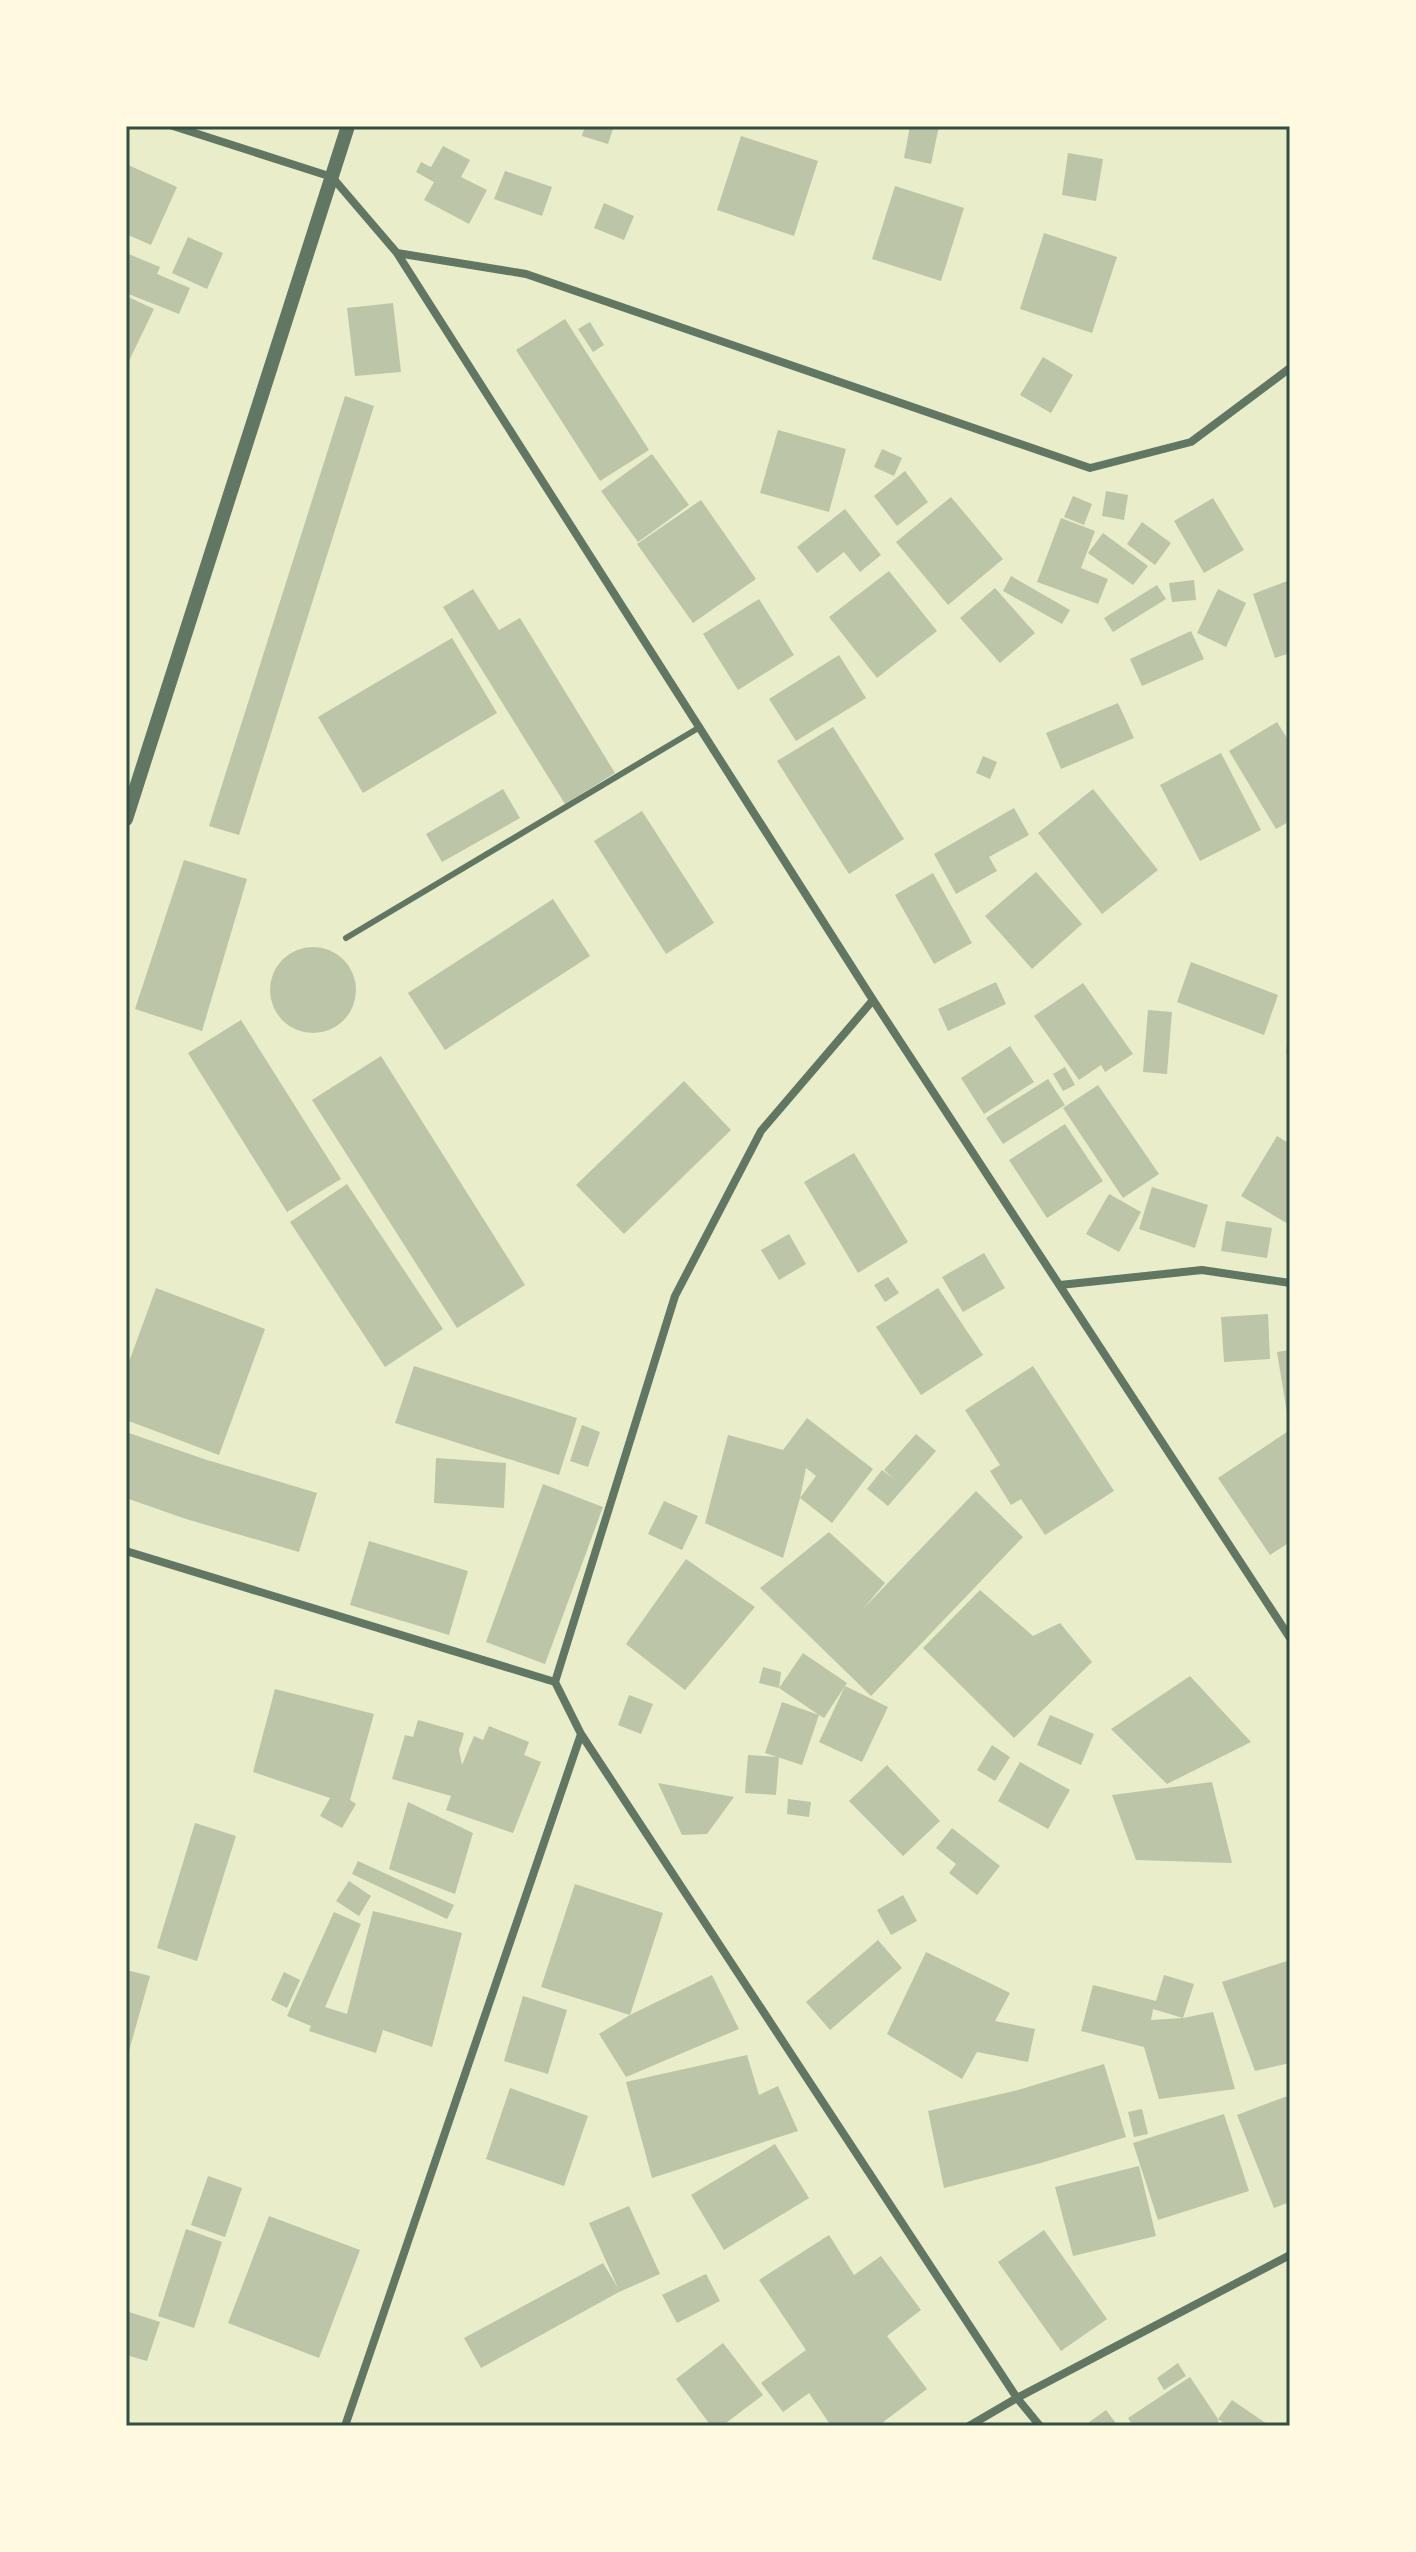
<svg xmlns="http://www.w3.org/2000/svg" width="1416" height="2552" font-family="'Fira Sans Condensed',sans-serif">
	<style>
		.building { fill: #bcc5a7; fill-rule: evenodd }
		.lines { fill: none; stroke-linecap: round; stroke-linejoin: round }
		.service { stroke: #617663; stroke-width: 6 }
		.minor { stroke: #617663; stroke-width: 8 }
		.tertiary { stroke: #617663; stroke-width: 14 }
		.neatline { fill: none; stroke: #344e41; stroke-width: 3 }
	</style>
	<rect width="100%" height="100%" fill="#e9edc9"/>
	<path class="building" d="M585,126H614L608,144L582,136Z
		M910,126H939L931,164L904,158Z
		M741,136L818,161L794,236L717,210Z
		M443,146L470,160L461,177L487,190L469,224L424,200L434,182L416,172L421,162L431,167Z
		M1068,153L1103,159L1096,201L1062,195Z
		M126,164L177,187L151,245L126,234Z
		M505,171L552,187L542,216L494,199Z
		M895,186L964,208L941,281L872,259Z
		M604,203L634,216L624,240L594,228Z
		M1044,233L1117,257L1092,333L1020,309Z
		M188,237L223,253L207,289L172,273Z
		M126,253L160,267L157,274L190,288L179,314L126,293Z
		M126,296L154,309L126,367Z
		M393,303L401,372L355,376L347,308Z
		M565,319L649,450L600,481L516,350Z
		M590,322L604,345L593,352L578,329Z
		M1043,357L1073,375L1051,413L1020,395Z
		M345,396L374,406L239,835L209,826Z
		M778,430L846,449L829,512L760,493Z
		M882,449L902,458L894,476L874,467Z
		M652,454L689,505L638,542L601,491Z
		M905,471L928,502L897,526L874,496Z
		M1106,491L1128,495L1124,520L1102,516Z
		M1073,496L1092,504L1084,525L1064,517Z
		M951,497L1003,559L948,605L896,542Z
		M1213,498L1244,550L1204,573L1174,521Z
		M701,500L756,579L693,623L637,544Z
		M845,509L881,555L860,572L844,552L817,573L797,547Z
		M1061,518L1095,531L1081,568L1108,579L1098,604L1037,582Z
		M1142,522L1171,543L1155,565L1127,544Z
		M1103,533L1148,566L1133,585L1088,553Z
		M889,571L937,631L877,678L829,617Z
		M1011,576L1070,610L1062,624L1003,591Z
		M1194,580L1196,600L1172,602L1169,583Z
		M1290,580V653L1275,658L1253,594Z
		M1157,585L1166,599L1113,632L1104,618Z
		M995,588L1035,633L1000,663L960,618Z
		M473,589L499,630L520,618L615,773L565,804L443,607Z
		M1218,589L1246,603L1226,647L1197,633Z
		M759,599L794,655L738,690L703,634Z
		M1191,631L1204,659L1142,686L1130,659Z
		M452,638L497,713L363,793L318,717Z
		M839,655L866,698L796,741L769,699Z
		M1118,703L1134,738L1061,769L1046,733Z
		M1277,722L1290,743V821L1276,829L1229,751Z
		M833,727L904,839L849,874L777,761Z
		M1221,753L1261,830L1200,861L1160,785Z
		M983,756L997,762L990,779L976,773Z
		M503,789L520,818L442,862L426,834Z
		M1093,789L1158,870L1102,914L1038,833Z
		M1014,808L1029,835L989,857L997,871L956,894L934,854Z
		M642,811L714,923L666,954L594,841Z
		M184,860L247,879L202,1031L135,1009Z
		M1036,872L1082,924L1032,969L985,916Z
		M933,873L972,943L934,964L895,895Z
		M553,899L590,956L445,1050L408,993Z
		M270 990a43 43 0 1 1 86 0a43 43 0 1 1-86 0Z
		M1191,962L1278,995L1264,1035L1177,1002Z
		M996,982L1006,1004L948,1031L938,1009Z
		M1083,983L1133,1054L1105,1072L1101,1065L1079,1080L1034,1016Z
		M1148,1010L1172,1012L1167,1074L1143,1072Z
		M241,1020L341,1179L287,1212L188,1053Z
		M1288,1034L1290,1035V1054H1286Z
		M1010,1046L1034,1082L984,1114L961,1078Z
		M381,1056L525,1285L457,1328L312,1100Z
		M1065,1067L1075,1085L1063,1091L1053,1074Z
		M1048,1079L1065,1105L1003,1144L986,1118Z
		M684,1081L731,1130L624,1234L576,1185Z
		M1098,1085L1159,1174L1123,1198L1063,1108Z
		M1065,1124L1103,1181L1047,1218L1009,1160Z
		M1277,1136L1290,1144V1225L1241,1196Z
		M854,1153L908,1242L858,1273L804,1182Z
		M347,1184L443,1329L385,1367L290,1222Z
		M1152,1187L1208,1205L1195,1248L1139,1229Z
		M1109,1194L1141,1212L1119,1252L1086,1234Z
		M1226,1221L1272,1228L1267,1258L1221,1251Z
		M789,1234L806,1264L779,1280L761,1250Z
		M984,1253L1005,1288L963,1312L942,1277Z
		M888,1277L899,1293L885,1302L874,1285Z
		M156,1288L265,1329L219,1455L126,1420V1370Z
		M938,1288L983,1355L921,1395L876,1327Z
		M1268,1314L1270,1359L1224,1362L1221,1317Z
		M1290,1350V1419H1288L1277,1352Z
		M414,1366L577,1418L559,1475L395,1423Z
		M1033,1366L1114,1491L1045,1535L1021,1499L1011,1505L990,1471L1000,1465L965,1410Z
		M807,1418L873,1469L832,1523L800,1498L783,1558L705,1523L728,1435L783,1450ZM806,1468L816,1476L800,1498Z
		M582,1425L600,1432L588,1467L570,1461Z
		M1290,1430V1542L1270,1555L1218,1478Z
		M126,1432L204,1459L317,1493L299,1552L186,1519L126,1498Z
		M916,1434L936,1451L888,1506L867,1489L882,1470L894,1479L884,1470Z
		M436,1458L506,1463L504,1508L434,1503Z
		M543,1484L603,1507L545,1664L486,1642Z
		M976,1491L1023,1537L871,1696L760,1588L829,1532L885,1583L863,1609Z
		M664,1501L698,1516L682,1550L648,1534Z
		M369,1541L468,1571L449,1635L350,1605Z
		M686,1559L755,1607L685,1690L626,1644Z
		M980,1590L1033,1636L1060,1623L1092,1662L1014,1738L923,1648Z
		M803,1653L847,1683L824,1718L819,1715L802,1765L765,1753L782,1702L819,1715L779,1688L759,1683L763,1667L781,1672L779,1688Z
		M1190,1676L1251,1742L1167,1784L1111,1729Z
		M845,1686L888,1707L862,1762L819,1742Z
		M275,1689L374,1714L350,1800L356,1804L342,1828L320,1816L330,1798L253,1772Z
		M629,1695L653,1704L641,1734L618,1725Z
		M1050,1715L1094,1734L1081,1765L1037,1745Z
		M418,1720L464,1733L459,1750L462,1765L474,1736L483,1740L489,1726L529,1742L524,1755L541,1762L513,1833L446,1810L451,1796L392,1779L405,1735L413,1737Z
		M992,1745L1010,1757L995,1781L977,1770Z
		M748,1755L779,1757L776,1795L745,1793Z
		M1020,1762L1070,1790L1048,1829L998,1801Z
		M887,1765L940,1821L903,1856L849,1801Z
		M1212,1782L1232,1863L1136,1860L1112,1795Z
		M658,1783L734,1797L707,1834L682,1835Z
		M788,1799L811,1802L809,1817L787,1814Z
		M408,1802L473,1833L455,1894L389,1869Z
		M195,1823L236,1836L197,1961L157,1948Z
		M952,1828L1000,1866L977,1895L949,1873L956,1864L936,1848Z
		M358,1861L454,1905L447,1919L352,1874Z
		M349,1881L371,1896L359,1916L336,1901Z
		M575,1884L663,1913L630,2015L712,1975L739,2029L626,2077L599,2034L630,2015L541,1987Z
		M903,1895L917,1921L891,1935L877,1910Z
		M373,1911L462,1933L432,2047L383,2030L376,2053L309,2031L311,2026L287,2016L334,1912L361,1924L325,2007L347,2014Z
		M878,1940L902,1968L830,2030L806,2002Z
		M926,1952L1010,1993L995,2021L1035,2029L1028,2062L977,2052L962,2079L887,2034Z
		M1290,1960V2063L1255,2071L1222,1982Z
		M127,1970L150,1976L127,2058H126Z
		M284,1972L300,1980L287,2008L271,2000Z
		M1164,1975L1194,1984L1183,2018L1213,2012L1235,2089L1159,2099L1144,2047L1081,2031L1093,1985L1156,2001ZM1153,2009L1183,2018L1151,2020Z
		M523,1996L567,2010L548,2074L504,2061Z
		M747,2055L759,2095L778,2086L798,2131L652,2178L626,2082Z
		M1104,2064L1126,2137L1041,2163L944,2188L928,2111L1018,2090Z
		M510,2088L588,2116L564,2186L486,2159Z
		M1290,2095V2202L1274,2208L1237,2115Z
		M1142,2109L1148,2134L1134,2137L1128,2112Z
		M1224,2114L1249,2191L1158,2220L1133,2143Z
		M775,2144L809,2198L724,2250L691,2195Z
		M1139,2166L1156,2236L1073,2256L1055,2187Z
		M208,2176L242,2188L225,2237L191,2225Z
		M629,2206L660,2274L619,2292L481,2368L464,2338L603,2263L618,2288L589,2223Z
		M269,2216L360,2250L319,2358L228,2323Z
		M186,2229L222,2242L194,2328L158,2316Z
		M1044,2230L1107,2319L1061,2351L998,2262Z
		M829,2235L854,2275L881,2256L921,2310L887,2336L927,2389L878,2426H831L809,2393L783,2412L761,2383L806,2350L759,2280Z
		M706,2274L720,2301L677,2323L662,2295Z
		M126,2311L160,2322L147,2361L126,2355Z
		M723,2343L763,2395L722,2426H711L676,2379Z
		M1178,2363L1186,2376L1164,2390L1157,2378Z
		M1190,2377L1218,2419L1232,2400L1267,2424L1264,2426H1228L1218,2419L1219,2426H1133L1128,2418Z
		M1106,2410L1118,2426H1084Z"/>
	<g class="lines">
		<path class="service" d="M346,938L700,727"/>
		<path class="minor" d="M173,126L332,177L397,253L873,1000L1290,1638
			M397,253L526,274L1090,468L1191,442L1290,368
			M873,1000L761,1131L675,1296L555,1682L581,1734L1017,2398L1040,2426
			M1060,1285L1202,1270L1290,1283
			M126,1551L555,1682
			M345,2426L581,1734
			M969,2426L1017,2398L1290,2255"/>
		<path class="tertiary" d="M126,819L348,126"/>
	</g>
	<rect width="1416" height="2552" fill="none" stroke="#fefae0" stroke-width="256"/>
	<rect x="128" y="128" width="1160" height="2296" class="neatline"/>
</svg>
